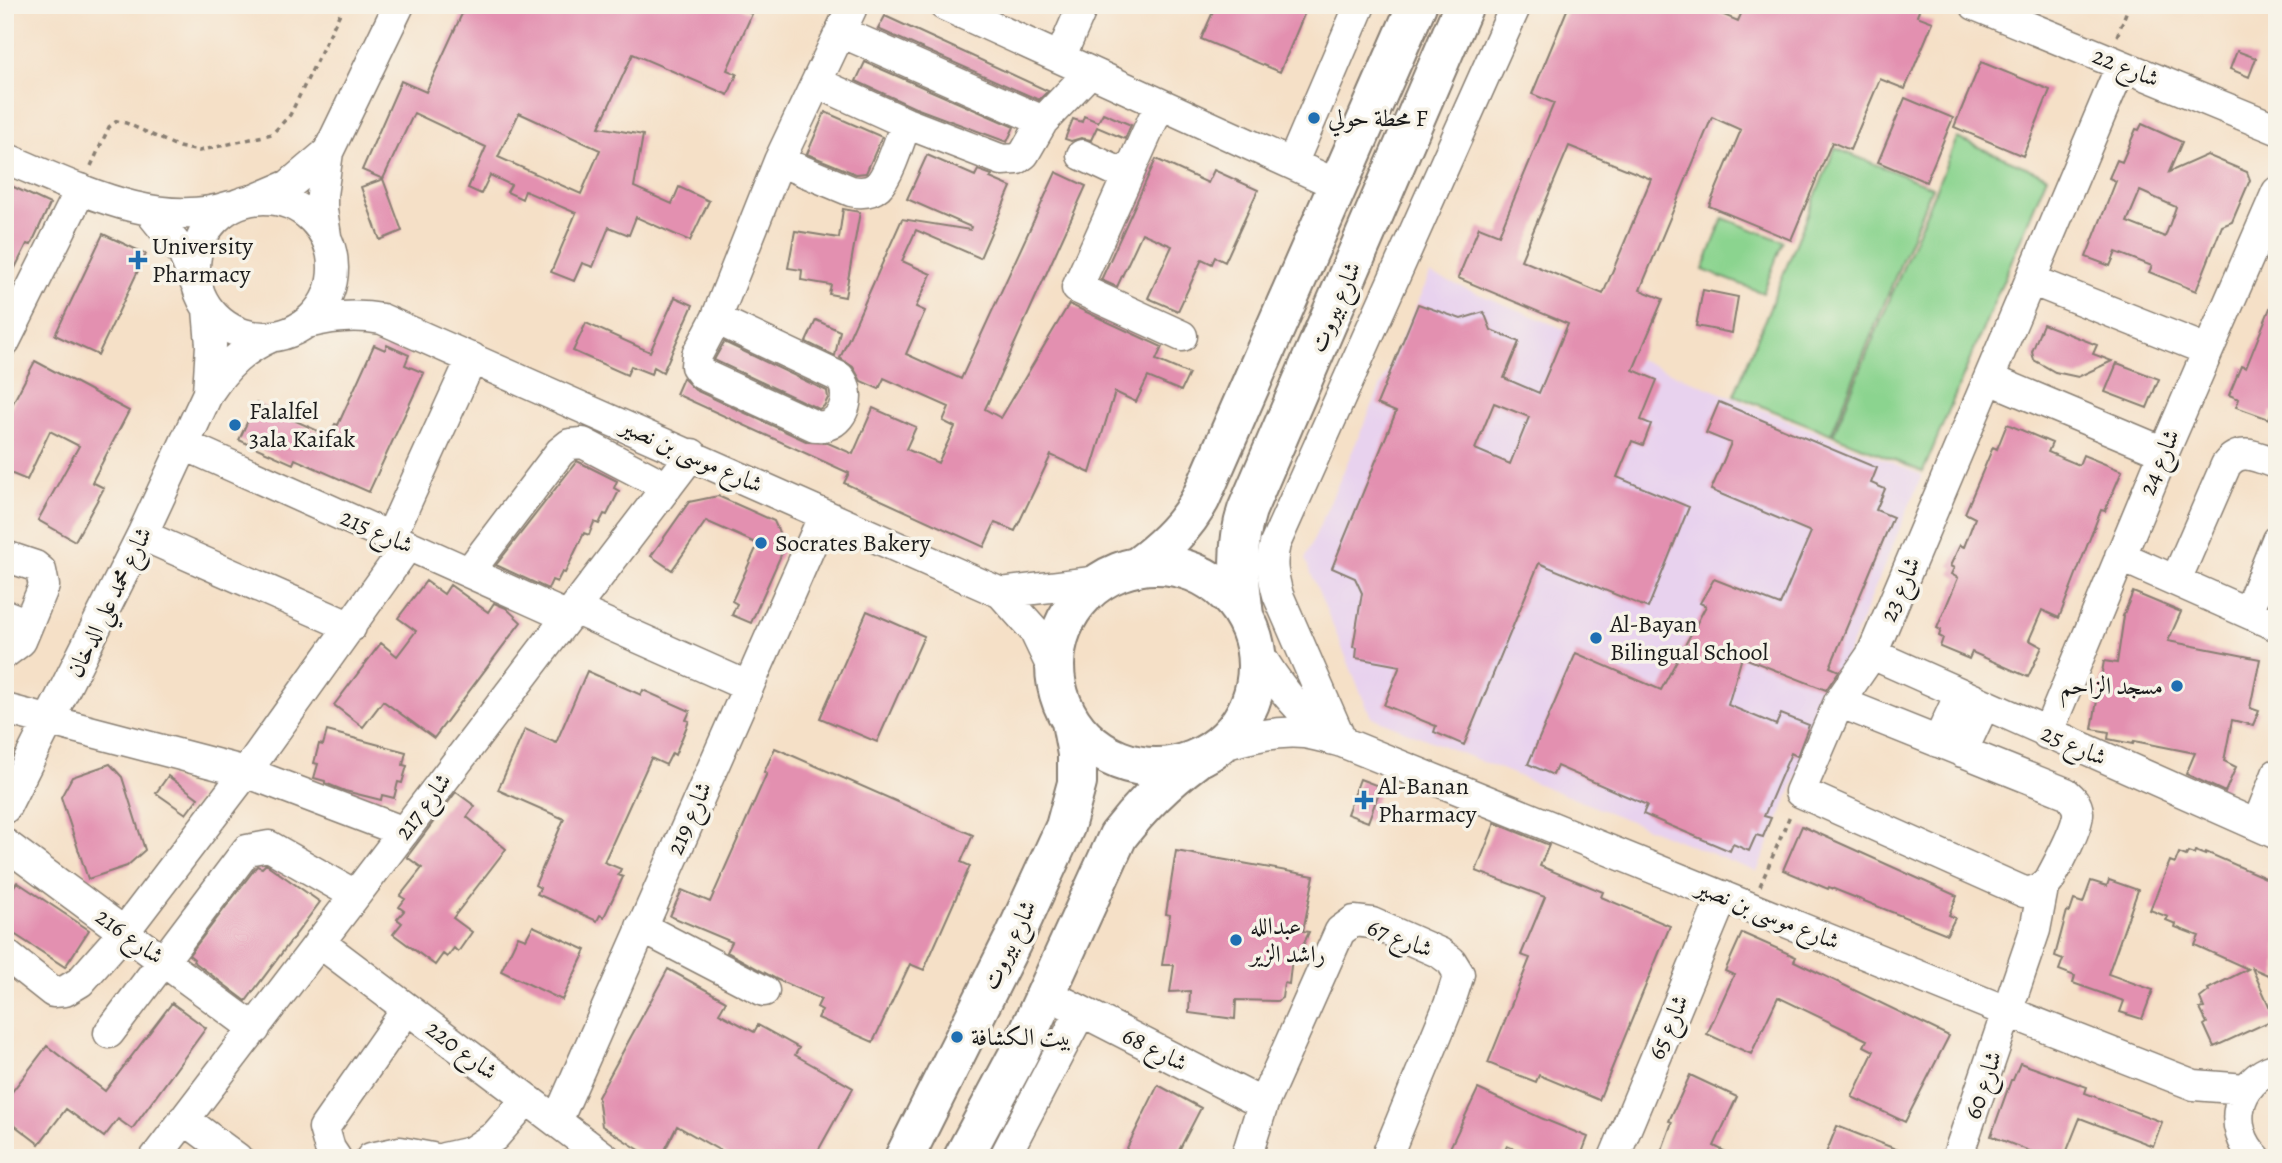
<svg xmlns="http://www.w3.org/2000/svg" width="2282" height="1163" font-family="Alegreya,Amiri,serif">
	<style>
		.built { fill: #e8d2ee }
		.green { fill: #8bd48f; stroke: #547856; stroke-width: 2 }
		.building { fill: #e390b0; fill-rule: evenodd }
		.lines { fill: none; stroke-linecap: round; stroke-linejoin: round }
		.minor-casing { stroke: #887e72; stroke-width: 33 }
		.major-casing { stroke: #887e72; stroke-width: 42 }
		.path { stroke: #887e72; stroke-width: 3.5; stroke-dasharray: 5 5; stroke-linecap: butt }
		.minor { stroke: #fff; stroke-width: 30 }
		.major { stroke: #fff; stroke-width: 38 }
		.poi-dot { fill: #1f6fb2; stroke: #f7f3e8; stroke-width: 2.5 }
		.labels { text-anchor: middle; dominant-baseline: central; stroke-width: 7; stroke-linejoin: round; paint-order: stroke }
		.street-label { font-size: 24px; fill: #1c1c1c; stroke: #f7f3e8 }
		.poi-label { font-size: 24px; fill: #1c1c1c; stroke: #f7f3e8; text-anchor: start }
	</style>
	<rect width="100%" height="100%" fill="#f7f3e8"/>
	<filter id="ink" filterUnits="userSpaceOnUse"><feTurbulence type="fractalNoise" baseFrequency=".0143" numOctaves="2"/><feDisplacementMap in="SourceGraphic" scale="14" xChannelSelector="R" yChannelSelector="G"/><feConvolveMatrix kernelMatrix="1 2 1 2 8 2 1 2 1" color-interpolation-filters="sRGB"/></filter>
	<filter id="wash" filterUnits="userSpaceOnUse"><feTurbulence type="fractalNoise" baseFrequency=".00686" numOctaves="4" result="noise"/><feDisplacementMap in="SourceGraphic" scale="28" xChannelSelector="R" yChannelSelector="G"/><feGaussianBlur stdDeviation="1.57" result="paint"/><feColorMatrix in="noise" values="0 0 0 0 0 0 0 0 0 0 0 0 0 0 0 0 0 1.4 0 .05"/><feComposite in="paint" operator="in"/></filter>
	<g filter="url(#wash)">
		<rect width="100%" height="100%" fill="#f5e0c7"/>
		<path class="built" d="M1430,274L1922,475L1757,872L1371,717L1305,559Z"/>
		<path class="green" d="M1957,138L2047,176L1923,472L1833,435Z
			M1835,148L1932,187L1831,434L1734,395Z
			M1723,218L1783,241L1763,293L1703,270Z"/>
		<g id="blocks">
			<path class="building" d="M466,5H732L752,14L727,70L737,74L728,95L633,54L599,127L643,135L634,187L672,204L679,187L709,201L690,241L636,217L629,235L609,227L593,267L582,263L574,281L551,272L576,213L525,191L522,199L507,192L511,185L490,175L481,194L468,188L486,147L414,113L383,179L362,170L401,81L426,92ZM519,113L600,150L581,194L498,157Z
				M1216,5H1308L1280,72L1201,39Z
				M1569,5H1700L1738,21L1745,5H1921L1917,16L1933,22L1905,89L1880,79L1850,150L1832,142L1791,240L1709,206L1741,130L1712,117L1640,290L1663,299L1633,370L1657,380L1641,420L1651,424L1643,445L1632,441L1617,477L1689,507L1648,608L1539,563L1464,745L1434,732L1436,726L1384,705L1400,666L1356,658L1357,648L1353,647L1362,593L1355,578L1332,568L1396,412L1377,404L1418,304L1461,319L1484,312L1491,330L1519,342L1504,378L1539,393L1568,324L1458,278L1479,227L1499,235L1554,103L1532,94ZM1569,146L1651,179L1603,294L1521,260ZM1494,403L1529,417L1510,464L1475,449Z
				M885,16L1048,91L1039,100L878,29Z
				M2237,51L2256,58L2249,77L2230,69Z
				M865,62L1014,127L1007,142L913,107L856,81Z
				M1981,62L2050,90L2023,156L1954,127Z
				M1905,98L1953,118L1926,182L1878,162Z
				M825,112L882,137L866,173L856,174L807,154Z
				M1103,113L1131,125L1125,139L1097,127L1091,140L1081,138L1071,141L1065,139L1073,119L1082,122L1084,116L1098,122Z
				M2142,124L2182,142L2169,172L2207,155L2247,172L2250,180L2232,222L2222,226L2196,291L2149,272L2152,266L2116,252L2110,266L2086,257L2116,181L2109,178L2117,160L2122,162L2136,129L2139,130ZM2140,191L2176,207L2165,237L2127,222Z
				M927,155L975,176L978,170L992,175L990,178L1011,187L980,258L916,230L902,261L931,274L916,307L925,311L906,354L961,379L1056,172L1086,186L985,409L1001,418L1069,304L1162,347L1156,360L1189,374L1181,391L1148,377L1136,402L1115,392L1090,473L1051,455L1015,531L995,523L984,547L844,483L849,473L676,394L683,378L695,390L808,442L828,443L853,454L873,408L916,427L906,449L938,463L955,427L943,421L949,407L884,378L879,389L861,381L853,367L840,358L902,219L970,230L971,227L907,199Z
				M1156,159L1208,183L1214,170L1258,190L1225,262L1215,257L1212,264L1202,259L1178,311L1148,298L1172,246L1142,233L1117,287L1101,280Z
				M383,179L402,231L380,240L361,187Z
				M5,183L50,204L31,245L27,244L5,288Z
				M843,209L860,212L845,297L829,294L831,285L801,280L802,270L788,268L795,231L839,238Z
				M103,234L146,254L98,355L55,335Z
				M1703,290L1738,297L1732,333L1696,326Z
				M2276,293L2277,413L2272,411L2269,419L2236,407L2239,399L2229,395L2241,366L2246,368Z
				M675,297L693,305L663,372L654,367L651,374L631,366L627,375L573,351L586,323L650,352Z
				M816,320L840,331L835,356L806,342Z
				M2043,324L2097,345L2093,354L2112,361L2078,377L2055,372L2034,360L2032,352Z
				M724,342L827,391L828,398L824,406L819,409L714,360Z
				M374,345L385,350L387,345L409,355L405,365L424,373L369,492L295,459L293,464L239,440L256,403L329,436L335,424L338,425Z
				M35,361L129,411L92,482L104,488L75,541L38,520L79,446L50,431L27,480L5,471V418Z
				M2117,363L2159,379L2147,408L2105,392Z
				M1719,402L1877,468L1871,483L1885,489L1876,510L1893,517L1830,667L1839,671L1826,690L1742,657L1728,705L1776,725L1781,714L1809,725L1797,756L1791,753L1764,816L1771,818L1763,837L1756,835L1749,851L1733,844L1730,851L1678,829L1643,814L1647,805L1557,766L1553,775L1528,764L1576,653L1661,690L1706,606L1700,603L1714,579L1780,605L1811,532L1711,490L1731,443L1706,433Z
				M2007,424L2052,443L2048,452L2079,465L2083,455L2122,471L2105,511L2101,510L2059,618L2042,610L2029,640L2042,647L2028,677L1972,652L1969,659L1940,647L1943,638L1939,636L1941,630L1937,628L1958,578L1951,574L1954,568L1950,566L1960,545L1964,547L1975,518L1965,513L1993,447L1997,449Z
				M577,461L617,481L614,488L619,491L607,515L604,514L599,524L594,522L589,535L584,533L565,573L562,572L557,582L552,580L548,589L496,565Z
				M718,496L774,521L785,546L751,623L732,615L737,604L732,601L758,544L706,521L672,570L651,556L689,502Z
				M426,581L444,594L450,585L488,612L494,603L506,608L521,622L434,738L383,701L363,727L334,705L381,643L397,656L416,631L398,618Z
				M2133,592L2181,612L2168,641L2260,659L2250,708L2259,711L2253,725L2232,720L2224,761L2236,767L2225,792L2186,774L2195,753L2134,741L2133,744L2108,739L2109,732L2092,729L2104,661L2117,663L2124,616H2123Z
				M867,611L924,636L877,742L820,718Z
				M587,671L641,695L643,690L690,711L686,720L689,721L675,755L672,753L666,765L651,758L604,862L621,869L618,875L623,877L604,917L600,915L597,921L537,894L540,888L535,885L564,819L498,790L525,729L556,743Z
				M327,731L406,752L403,765L407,766L402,783L398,782L394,798L382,795L381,800L345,791L325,783V781L314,778L318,764L314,763L319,744L323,745Z
				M775,748L973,835L961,862L970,866L924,970L910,964L873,1042L818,1018L822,1010L817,1007L821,999L776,979L727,952L732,942L670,916L682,890L710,902L767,773L764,772Z
				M110,764L122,777L145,850L127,866L88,879L61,797L72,777Z
				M168,776L198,798L186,814L156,793Z
				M1360,779L1381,787L1368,822L1347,814Z
				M456,792L475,806L467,817L506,849L453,918L472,932L458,952L454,948L447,957L443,954L435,965L393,934L402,923L397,919L404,911L399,907L405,899L400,896L422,868L407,857Z
				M1495,823L1549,845L1540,866L1603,892L1601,897L1670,926L1599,1100L1539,1075L1536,1082L1488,1063L1530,958L1521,955L1545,897L1476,871Z
				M1802,826L1957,896L1949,915L1955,918L1947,934L1829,887L1828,889L1783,870Z
				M1176,851L1314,876L1303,931L1309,932L1301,950L1293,948L1289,984L1284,983L1282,998L1277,1001L1236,1000L1235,1019L1189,1013L1190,991L1170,992L1174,965H1162L1170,915L1166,914Z
				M2195,851L2205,855L2206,852L2277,883V979L2252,968L2275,1019L2214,1047L2204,1025L2207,1023L2200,1009L2204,1008L2200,998L2209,991L2208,989L2248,969L2195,945L2199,936L2175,927L2176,924L2166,920L2168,917L2150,910L2170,861L2175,863L2179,853L2186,856L2188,852L2194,854Z
				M266,864L320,902L246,1001L193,961L194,959L189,955L257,866L262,868Z
				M2109,880L2138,890L2108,974L2153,990L2142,1019L2120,1012L2124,1001L2073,983L2075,976L2059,970L2063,959L2055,956L2067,911L2070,912L2074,900L2083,903L2091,881L2107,886Z
				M17,882L89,930L65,967L5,928V899Z
				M533,926L586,950L562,1000L501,971L518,936L526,939Z
				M1742,933L1796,957L1794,961L1949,1036L1905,1122L1852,1097L1874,1051L1864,1046L1867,1040L1778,997L1751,1054L1707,1034L1734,975L1725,971Z
				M668,969L726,1001L719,1013L754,1032L758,1025L799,1048L795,1055L853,1088L814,1158H733L677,1126L661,1158H652L602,1126L598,1097Z
				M172,1003L206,1028L132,1129L118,1119L104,1137L66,1109L39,1144L5,1118V1101L47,1046L105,1091Z
				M2020,1063L2087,1087L2085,1093L2162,1122L2153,1146L2080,1118L2064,1158H2033L2035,1153L1991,1136L2011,1080H2013Z
				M1690,1075L1737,1097L1714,1146L1738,1158H1659L1672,1122L1669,1121Z
				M1158,1085L1201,1108L1175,1158H1122Z
				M1478,1089L1541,1118L1588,1137L1580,1158H1536L1507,1146L1501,1158H1461L1448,1152Z
				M1837,1126L1916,1157V1158H1824Z"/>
		</g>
	</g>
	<g filter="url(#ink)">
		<use href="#blocks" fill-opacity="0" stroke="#887e72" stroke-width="2"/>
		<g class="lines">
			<defs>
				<path id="minor" d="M944,5L1338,185
					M1975,5L2277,129
					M841,32L1043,121
					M1060,58L1083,5
					M818,83L906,123L1002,160L1017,159L1024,154L1043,121L1090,72
					M1160,104L1077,288L1182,336
					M1082,155L1127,176
					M5,158C74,186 156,231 231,206
					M779,161L851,191C860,193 870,193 878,186C890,174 900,139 906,123
					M1292,164L1360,5
					M256,199L289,185L328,152
					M195 268a69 69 0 1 1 138 0a69 69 0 1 1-138 0Z
					M150,212L183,253L195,281
					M326,236L322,210V195L328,152L399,5
					M2031,280L2207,350
					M208,309L211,345L208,392
					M716,319L839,377C852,391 846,419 827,425C823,427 819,426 815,426L702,374L696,366L697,355L716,319L779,161L853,5
					M307,323C333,316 356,314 382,319L1001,593L1034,630L1055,674
					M5,341L81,189
					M1990,379L2164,452
					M185,445L568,617
					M142,535L351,627
					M390,538L472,358
					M5,556L35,566L41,571L44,586L21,641L5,653
					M2120,556L2277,626
					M469,572L560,452L570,444L583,443L667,487
					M2176,580L2226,465C2240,446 2258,457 2277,464
					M1001,593L1100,581
					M574,609L747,686
					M2248,612L2277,540
					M5,615L28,624
					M1255,647C1276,683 1298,713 1333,736
					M1872,654L2277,834
					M1839,702L2066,793C2072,798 2077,803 2078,812C2080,824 2056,868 2049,881C2041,889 2035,892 2024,892L1800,792L1839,702L1872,654L2121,66
					M5,709L246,772L404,832
					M2047,734L2164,452L2277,192
					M1342,742L1278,595C1273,576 1270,563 1275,544L1516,5
					M1938,742L1960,694
					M1216,747C1245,739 1274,730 1304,733C1317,735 1330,739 1342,742L2008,1012L2194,1085L2246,1089
					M1962,752L1984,705
					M5,808L142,535L208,393C226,366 243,349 273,336
					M2257,825L2277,774
					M5,844L255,1029
					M641,927L764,991
					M319,942L605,1158
					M5,954L53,992L65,991L80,982L124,932L246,772L408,545
					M1046,993L1263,1104
					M109,1033L247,850L269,846L355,895
					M184,1119L237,1158
					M557,1121L824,515
					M155,1158L692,454
					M336,1158L330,1149L324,1128L407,1009
					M371,1158L400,1152L432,1158
					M444,1158L471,1152L495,1136L527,1099
					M1004,1158L1081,1011
					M1246,1158L1263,1104L1340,931L1354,921L1372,923L1440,953L1451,961L1459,974L1449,1005L1386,1158
					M1614,1158L1723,896
					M1957,1158L2035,930L2043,888
					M2256,1158C2226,1129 2235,1080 2277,1068"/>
				<path id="major" d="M1055 666a101 101 0 1 1 202 0a101 101 0 1 1-202 0Z
					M1137,567C1163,548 1186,527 1201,498L1417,5
					M1244,615C1239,576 1235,548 1247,510L1464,5
					M904,1158L1013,940L1065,827L1077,783V754L1071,722
					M963,1158L1019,1053L1118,836C1141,806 1165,782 1195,760"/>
			</defs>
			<use href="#minor" class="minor-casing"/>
			<use href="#major" class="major-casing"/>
			<path class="path" d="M2117,36L2129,5
				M91,166L109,127L117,121L126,123L179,147L199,151L272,134L290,115L344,5
				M1760,886L1791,813"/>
			<use href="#minor" class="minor"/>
			<use href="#major" class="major"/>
		</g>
	</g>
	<g class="poi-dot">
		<circle cx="1314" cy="118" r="7"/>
		<path d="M134.5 249.5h7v7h7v7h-7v7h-7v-7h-7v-7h7z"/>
		<circle cx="235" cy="425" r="7"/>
		<circle cx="761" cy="543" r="7"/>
		<circle cx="1596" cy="638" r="7"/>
		<circle cx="2177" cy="686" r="7"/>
		<path d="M1360.5 789.5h7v7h7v7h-7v7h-7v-7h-7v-7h7z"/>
		<circle cx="1236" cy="940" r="7"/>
		<circle cx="957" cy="1037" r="7"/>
	</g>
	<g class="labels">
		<g class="street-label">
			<text transform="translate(2126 67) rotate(22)">شارع 22</text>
			<text transform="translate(1335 307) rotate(-67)">شارع بيروت</text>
			<text transform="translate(692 455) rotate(24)">شارع موسى بن نصير</text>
			<text transform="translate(2159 462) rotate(-67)">شارع 24</text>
			<text transform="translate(377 531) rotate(24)">شارع 215</text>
			<text transform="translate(1900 589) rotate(-67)">شارع 23</text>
			<text transform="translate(109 602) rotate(-64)">شارع محمد علي الدخان</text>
			<text transform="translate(2074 745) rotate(24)">شارع 25</text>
			<text transform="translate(423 806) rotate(-53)">شارع 217</text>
			<text transform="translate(689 818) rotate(-66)">شارع 219</text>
			<text transform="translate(1768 914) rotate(22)">شارع موسى بن نصير</text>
			<text transform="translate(130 936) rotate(36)">شارع 216</text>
			<text transform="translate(1400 938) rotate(21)">شارع 67</text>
			<text transform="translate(1009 945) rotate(-65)">شارع بيروت</text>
			<text transform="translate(1668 1027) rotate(-67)">شارع 65</text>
			<text transform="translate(1155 1049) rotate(27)">شارع 68</text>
			<text transform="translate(462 1050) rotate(37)">شارع 220</text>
			<text transform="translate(1983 1085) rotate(-71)">شارع 60</text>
		</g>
		<g class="poi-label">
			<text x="1328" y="118">محطة حولي F</text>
			<text x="152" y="246">University<tspan x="152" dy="28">Pharmacy</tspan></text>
			<text x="249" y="411">Falalfel<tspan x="249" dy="28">3ala Kaifak</tspan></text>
			<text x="775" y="543">Socrates Bakery</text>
			<text x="1610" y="624">Al-Bayan<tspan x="1610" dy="28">Bilingual School</tspan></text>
			<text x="2163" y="686" text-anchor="end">مسجد الزاحم</text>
			<text x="1378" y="786">Al-Banan<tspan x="1378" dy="28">Pharmacy</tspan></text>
			<text x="1250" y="926">عبدالله<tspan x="1250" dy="28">راشد الزير</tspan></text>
			<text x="971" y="1037">بيت الكشافة</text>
		</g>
	</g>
	<rect width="2282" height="1163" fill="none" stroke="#f7f3e8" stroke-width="28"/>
</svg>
